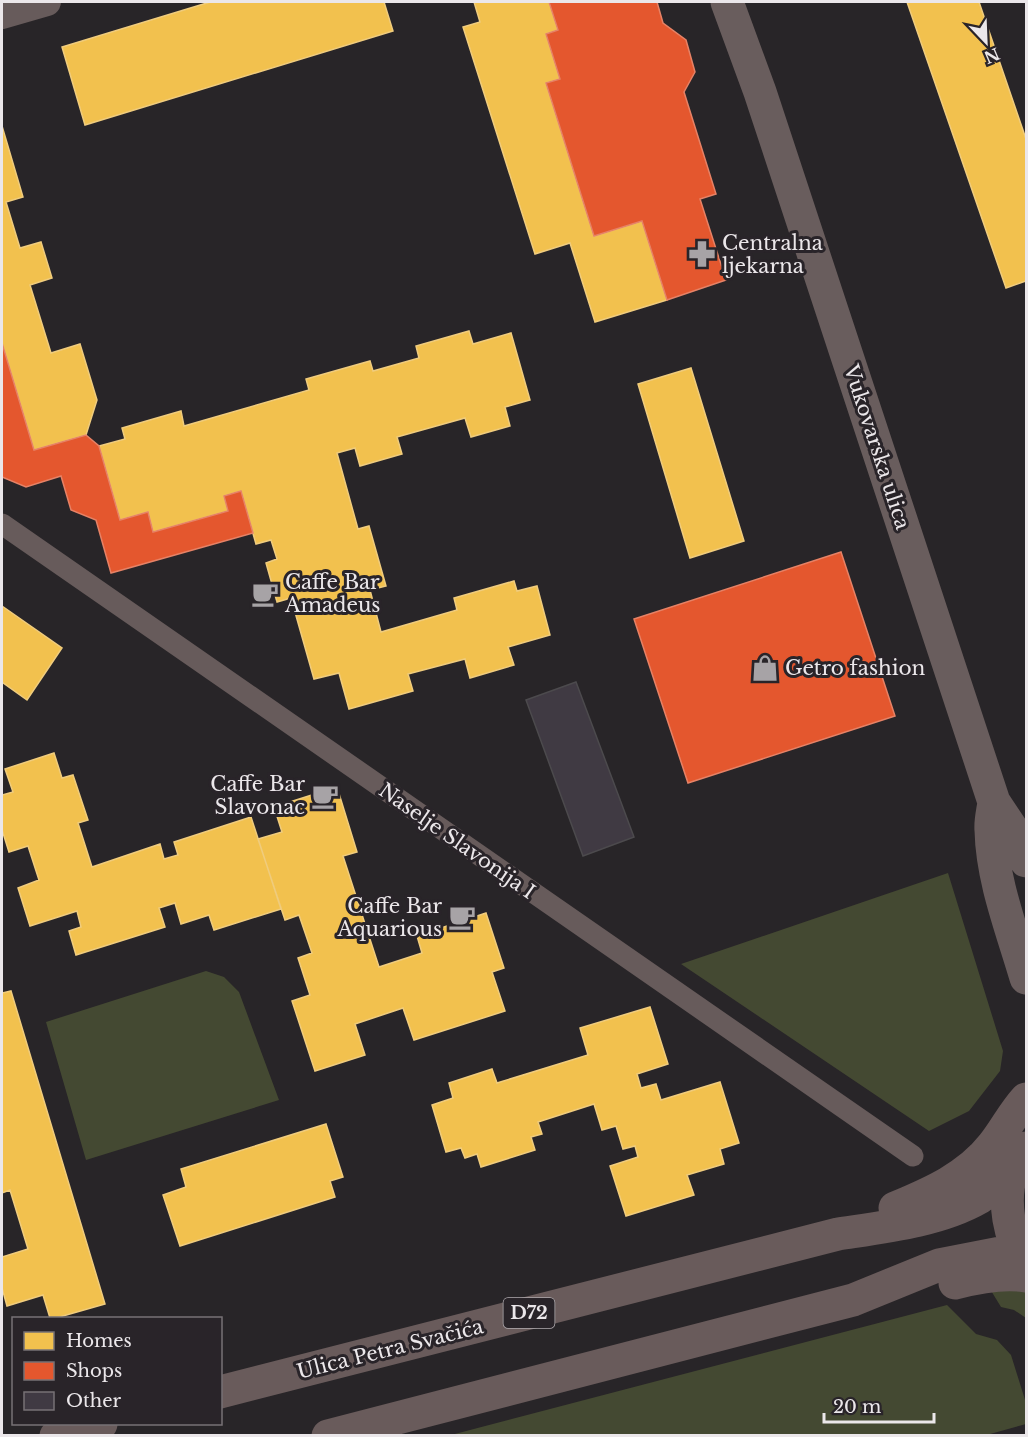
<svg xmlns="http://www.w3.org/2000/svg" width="1028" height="1437" font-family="'Libre Baskerville',serif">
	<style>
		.green { fill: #444932 }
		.homes { fill: #f2c14e; stroke: #f0cc7d; stroke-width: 1.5 }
		.shops { fill: #e4572e; stroke: #e68266; stroke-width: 1.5 }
		.building { fill: #403a43; stroke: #4c4a4d; stroke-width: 1.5 }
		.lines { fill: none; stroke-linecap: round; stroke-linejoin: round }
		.pedestrian { stroke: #675b5b; stroke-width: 21 }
		.minor { stroke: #675b5b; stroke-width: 28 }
		.secondary { stroke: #695d5d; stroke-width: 33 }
		.primary { stroke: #695b5b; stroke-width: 33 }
		.labels { text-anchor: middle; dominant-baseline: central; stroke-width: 6; stroke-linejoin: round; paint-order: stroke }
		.shield { fill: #292429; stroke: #b1acb0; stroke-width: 1.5 }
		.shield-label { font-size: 18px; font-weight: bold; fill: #ebe7ea }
		.poi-label { font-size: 20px; fill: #ebe7ea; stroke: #292429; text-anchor: start }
		.street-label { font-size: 20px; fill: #ebe7ea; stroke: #292429 }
	</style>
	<rect width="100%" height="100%" fill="#282528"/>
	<path class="green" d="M948,873L1003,1051L1000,1071L969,1111L929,1131L681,964Z
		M206,971L224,977L239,992L279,1100L86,1160L46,1022Z
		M990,1289L1026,1291V1318L1014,1310L1001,1307Z
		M947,1305L976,1334L997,1340L1011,1355L1026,1403V1424L983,1436L451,1435Z"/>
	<path class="homes" d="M210,2H384L393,31L85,125L62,47Z
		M474,2H549L558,30L546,34L560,79L546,83L594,236L642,221L667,300L595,322L570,243L535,254L463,27L480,22Z
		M907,2H979L1026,139V281L1006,288Z
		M2,126L23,197L6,202L20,248L41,242L52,278L30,285L51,353L80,344L97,400L86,435L34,450L2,343Z
		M469,331L473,344L511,333L530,400L505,407L510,426L471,437L465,418L397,437L402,454L360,466L355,448L337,453L358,529L369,526L386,586L370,590L381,632L457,610L454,598L514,581L517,591L537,586L550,635L508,647L514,665L470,678L465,659L408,674L413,691L349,709L339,673L314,679L291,598L277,602L266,563L277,559L271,540L256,544L241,491L224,496L228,511L153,532L148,512L120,520L99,446L125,439L122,428L181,411L184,426L309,390L306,379L370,361L373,371L419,358L416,346Z
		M691,368L744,541L690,558L638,384Z
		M2,606L62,648L27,700L2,682Z
		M54,753L62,778L73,775L88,820L78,823L92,867L160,844L164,859L178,855L174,842L251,817L281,909L214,930L209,915L181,924L175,903L159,908L165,927L76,955L69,931L81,927L77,911L30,926L18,888L39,880L28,846L9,852L2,830V795L13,792L5,769Z
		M337,787L357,852L343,856L379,967L422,953L417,936L486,913L504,968L492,972L505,1011L414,1040L403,1008L355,1024L365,1055L315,1071L292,1001L310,995L298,958L312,953L299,915L285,920L258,839L282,832L274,807Z
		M11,991L105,1304L56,1318H50L43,1295L7,1306L2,1288V1257L28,1249L10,1190L2,1193V993Z
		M650,1007L668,1064L637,1074L641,1088L656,1084L661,1100L720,1082L739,1143L720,1149L724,1164L687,1175L694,1195L626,1216L610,1166L638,1157L635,1146L623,1149L616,1126L602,1130L594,1104L538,1122L542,1134L531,1137L535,1150L481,1167L477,1154L465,1158L461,1148L446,1152L432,1105L453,1098L449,1083L492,1069L497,1083L588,1055L580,1028Z
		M326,1124L343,1177L330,1181L335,1197L180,1246L163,1195L186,1187L181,1169Z"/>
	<path class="shops" d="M549,2H657L663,23L686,40L695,72L684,92L716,194L700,199L726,280L667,300L642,221L594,236L546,83L560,79L546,34L558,30Z
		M2,343L34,450L86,435L99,446L120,520L148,512L153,532L228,511L224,496L241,491L253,533L111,573L96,520L71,510L61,476L26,487L2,477Z
		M841,552L895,716L688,783L634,619Z"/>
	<path class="building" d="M576,682L634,837L583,856L526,700Z"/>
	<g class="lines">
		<path class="pedestrian" d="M2,524L913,1156"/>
		<path class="minor" d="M2,15L47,2"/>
		<path class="secondary" d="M727,2L760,92L994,802L1012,829L1026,861
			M994,802C993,811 990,821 991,830C992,880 1012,930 1026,978"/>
		<path class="primary" d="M1026,1148C1022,1155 1015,1164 1012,1172C1002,1201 1009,1238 1026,1263
			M895,1208C931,1193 968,1177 993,1145C1005,1130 1013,1113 1026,1099
			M955,1283C978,1277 1003,1272 1026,1276
			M220,1392L838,1234C884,1227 939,1221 979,1198C991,1190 1002,1181 1012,1171
			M56,1436L101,1424
			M328,1436L853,1300L939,1265L1026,1248"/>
	</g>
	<defs>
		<symbol id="pharmacy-bare" viewBox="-9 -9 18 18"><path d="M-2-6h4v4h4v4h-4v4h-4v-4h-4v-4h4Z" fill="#a7a3a6" stroke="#292429" stroke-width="2.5" paint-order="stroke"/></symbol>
		<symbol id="cafe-bare" viewBox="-9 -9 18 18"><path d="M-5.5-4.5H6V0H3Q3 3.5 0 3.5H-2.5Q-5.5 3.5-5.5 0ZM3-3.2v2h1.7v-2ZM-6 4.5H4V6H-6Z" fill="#a7a3a6" stroke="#292429" stroke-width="2.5" paint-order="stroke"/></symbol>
		<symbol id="shop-bare" viewBox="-9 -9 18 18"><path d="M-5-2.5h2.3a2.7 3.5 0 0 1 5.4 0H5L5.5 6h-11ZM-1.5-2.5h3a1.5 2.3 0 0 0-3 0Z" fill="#a7a3a6" stroke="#292429" stroke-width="2.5" paint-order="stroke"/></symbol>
	</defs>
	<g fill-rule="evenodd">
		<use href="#pharmacy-bare" x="683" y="235" width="38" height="38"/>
		<use href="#cafe-bare" x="246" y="575" width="38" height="38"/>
		<use href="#shop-bare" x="746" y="649" width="38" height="38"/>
		<use href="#cafe-bare" x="306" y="777" width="38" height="38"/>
		<use href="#cafe-bare" x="443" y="898" width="38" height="38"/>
	</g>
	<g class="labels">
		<rect class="shield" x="503.5" y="1298" width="51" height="30" rx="4.5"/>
		<g class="shield-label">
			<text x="529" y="1313">D72</text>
		</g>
		<g class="poi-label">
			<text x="722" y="243">Centralna<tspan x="722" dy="23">ljekarna</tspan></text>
			<text x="285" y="582">Caffe Bar<tspan x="285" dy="23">Amadeus</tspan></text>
			<text x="785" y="668">Getro fashion</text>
			<text x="305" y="784" text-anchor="end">Caffe Bar<tspan x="305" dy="23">Slavonac</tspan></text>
			<text x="442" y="906" text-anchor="end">Caffe Bar<tspan x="442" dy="23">Aquarious</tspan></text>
		</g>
		<g class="street-label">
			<text transform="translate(877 447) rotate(72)">Vukovarska ulica</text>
			<text transform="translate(457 841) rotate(35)">Naselje Slavonija I</text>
			<text transform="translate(390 1349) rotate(-14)">Ulica Petra Svačića</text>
		</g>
	</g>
	<rect width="1028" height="1437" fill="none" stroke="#ebe7ea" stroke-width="6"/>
	<rect x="12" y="1317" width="210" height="108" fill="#292429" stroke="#777276" stroke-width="1.5"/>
	<rect x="24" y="1332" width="30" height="18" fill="#f2c14e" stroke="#777276" stroke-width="1.5"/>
	<text x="66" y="1347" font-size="18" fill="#ebe7ea">Homes</text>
	<rect x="24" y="1362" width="30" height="18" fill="#e4572e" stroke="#777276" stroke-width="1.5"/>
	<text x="66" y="1377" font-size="18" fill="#ebe7ea">Shops</text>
	<rect x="24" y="1392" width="30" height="18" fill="#403a43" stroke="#777276" stroke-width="1.5"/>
	<text x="66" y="1407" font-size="18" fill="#ebe7ea">Other</text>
	<g transform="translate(986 42) rotate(157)" stroke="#292429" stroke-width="4.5" paint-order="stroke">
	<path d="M0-4.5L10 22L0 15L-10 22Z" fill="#ebe7ea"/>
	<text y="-9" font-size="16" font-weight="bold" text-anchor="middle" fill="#ebe7ea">N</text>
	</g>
	<path d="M824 1413v9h110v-9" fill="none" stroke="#ebe7ea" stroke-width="3"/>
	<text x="833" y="1413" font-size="18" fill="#ebe7ea" stroke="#292429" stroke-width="4.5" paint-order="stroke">20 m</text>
</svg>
